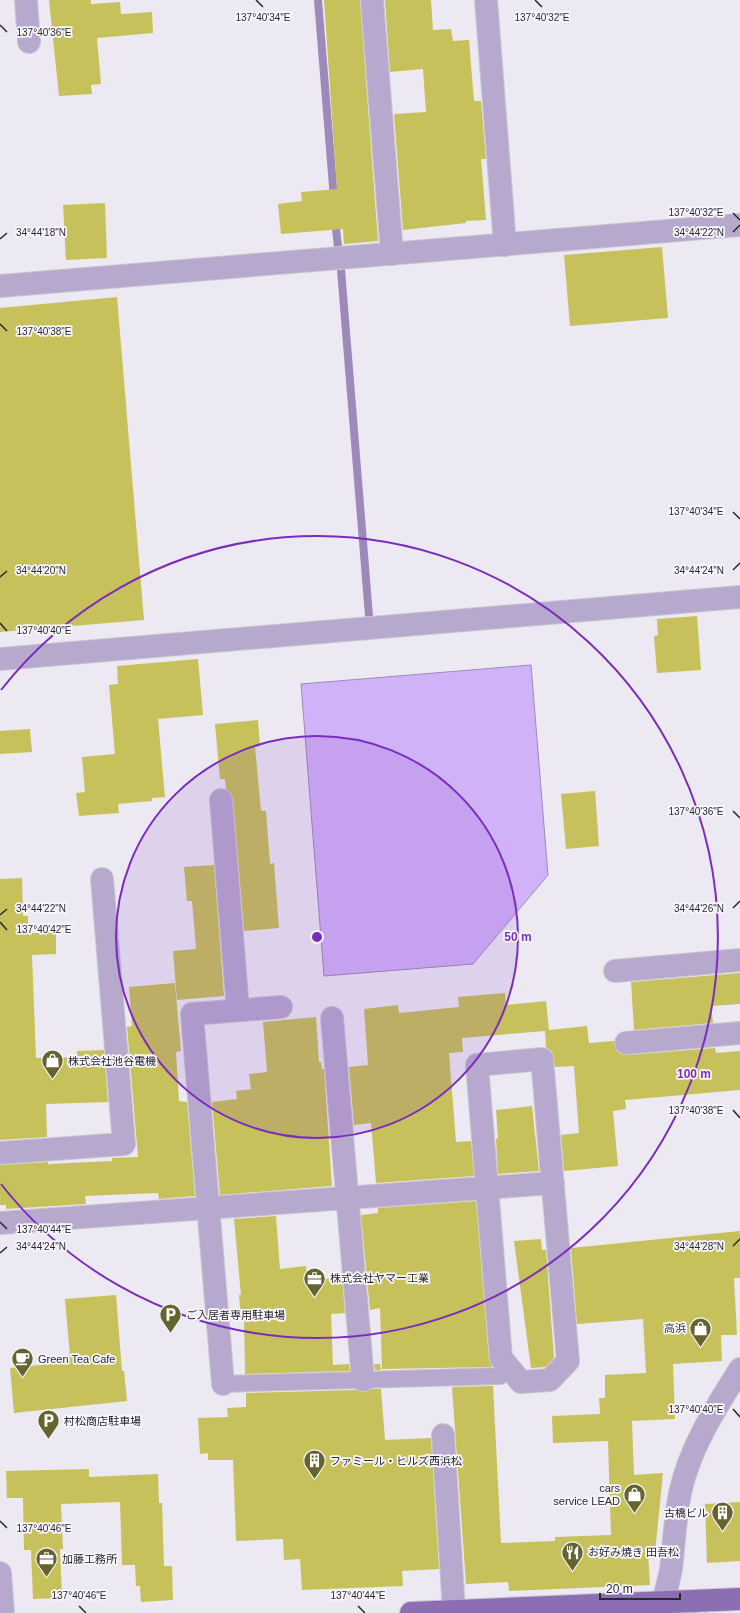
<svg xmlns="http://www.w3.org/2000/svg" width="740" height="1613" font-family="Helvetica,'Noto Sans JP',sans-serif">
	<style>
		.water { fill: #d0b2f8; stroke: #9e89bb }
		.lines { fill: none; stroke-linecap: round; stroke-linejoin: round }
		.stream { stroke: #9e89bb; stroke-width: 8 }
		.building { fill: #c7c15b }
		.service-casing { stroke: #c9c6cf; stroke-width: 18 }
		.minor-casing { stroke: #c9c6cf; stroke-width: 24 }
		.tertiary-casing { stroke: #c9c6cf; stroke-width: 24 }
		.primary-casing { stroke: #c9c6cf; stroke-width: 24 }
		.service { stroke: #b7a8ce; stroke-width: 16 }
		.minor { stroke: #b7a8ce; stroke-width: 22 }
		.tertiary { stroke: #b7a8ce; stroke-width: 22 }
		.primary { stroke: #8c6eb2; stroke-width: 22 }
		.ticks { fill: none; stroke: #2a292d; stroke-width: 1.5 }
		.ring { fill: none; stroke: #7b2cbf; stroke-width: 2 }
		.labels { text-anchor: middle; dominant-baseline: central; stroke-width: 3.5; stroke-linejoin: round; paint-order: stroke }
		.poi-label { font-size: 11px; fill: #2a292d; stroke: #f9f6fe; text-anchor: start }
		.ticks-label { font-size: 10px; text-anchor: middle; fill: #2a292d; stroke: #f9f6fe; stroke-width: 3.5; stroke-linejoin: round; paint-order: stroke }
		.centre { fill: #7b2cbf; stroke: #f9f6fe; stroke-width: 2 }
		.ring-label { font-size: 12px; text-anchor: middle; font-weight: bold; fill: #7b2cbf; stroke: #f9f6fe; stroke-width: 3.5; stroke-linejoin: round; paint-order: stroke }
	</style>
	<rect width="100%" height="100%" fill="#ece9f2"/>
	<path class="water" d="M531,665L548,875L473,964L324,976L301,684Z"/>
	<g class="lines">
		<path class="stream" d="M318,0L334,199
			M335,220L338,247
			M341,270L369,616"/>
	</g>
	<path class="building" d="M49,0H91V4L120,2L121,14L152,12L153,33L97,38L101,84L91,85L92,94L59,96Z
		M324,0H360L378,241L344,244L343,229L281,234L278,204L302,201L301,192L337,189Z
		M385,0H431L433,30L451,29L453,41L469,40L474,101H481L486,159H481L486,220L466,221V223L403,230L394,114L426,112L423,69L390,72Z
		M105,203L107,258L66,260L63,205Z
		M662,247L668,318L570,326L564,255Z
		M117,297L144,620L0,632V308Z
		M697,616L701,670L657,673L654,636L658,635L657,619Z
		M198,659L203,715L158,719L165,797L152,798V801L118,804L119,813L79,816L76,793L85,792L82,757L115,754L109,685L118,684L117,666Z
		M258,720L260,746L255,747L261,811H266L270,864L274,863L279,928L244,931L233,799L231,793L226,789L225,779H220L215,724Z
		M30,729L32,752L0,754V731Z
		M595,791L599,846L566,849L561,794Z
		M214,865L224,996L177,1000L173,951L196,949L192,901H187L184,867Z
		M22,878L23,916H28V933H56V954L32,955L36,1058L77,1057V1051L104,1050L108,1102L46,1104L47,1137L0,1140V879Z
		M740,973V1004L711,1006L713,1023L634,1030L631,982Z
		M175,983L181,1051L176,1052L179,1101L187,1102L195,1196L159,1199L158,1193L85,1196L86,1204L6,1209V1205H0V1165L48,1162V1164L112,1161V1158L138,1157L127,1027L132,1026L129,987Z
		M505,993L506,1005L546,1001L549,1030L587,1026L589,1043L614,1041L616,1050L621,1054L627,1055L715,1048L716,1053L740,1051V1090L625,1100L626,1109L613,1111L618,1166L564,1171L561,1135L579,1133L574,1066L555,1067L552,1052L546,1047L545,1031L462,1038L463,1052L449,1053L456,1142L471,1141L474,1176L376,1183L371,1123L354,1125L349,1067L368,1065L364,1009L398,1005L399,1013L459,1007L458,997Z
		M316,1017L319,1062H321L322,1069H324L332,1186L220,1195L212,1102L237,1099L236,1091L251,1089L249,1074L267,1072L263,1022Z
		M532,1106L539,1171L498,1174L496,1139L498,1138L496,1110Z
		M476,1201L489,1359L492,1367L382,1369L380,1308L370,1310L361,1215L378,1213V1208Z
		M276,1216L280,1269L306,1266L308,1281L342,1277L345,1313L331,1314L333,1365L349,1364L350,1371L245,1374L244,1317H241L239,1295H241L234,1219Z
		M740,1231V1278H734L737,1335H721L722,1361L673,1364L675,1419L632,1421L634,1475L663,1473L655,1553H648L650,1585L509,1591L508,1582L466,1584L452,1387L493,1386L501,1543L555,1541V1537L611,1535L608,1441L553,1443L552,1416L600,1414L599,1398H605V1375L646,1373L643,1319L577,1324L571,1248Z
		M541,1239L542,1250H546L554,1358L546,1367L531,1368L514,1241Z
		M116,1295L122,1371H124L127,1401L14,1413L10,1368L59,1363L58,1357L70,1356L65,1299Z
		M374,1364H380L381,1370H375Z
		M371,1389H381L385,1440L431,1438L439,1569L402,1571L403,1586L302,1590L300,1559L284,1560L283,1539L236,1541L233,1460H208V1453L200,1454L198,1418L228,1417L227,1408L246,1407V1393L356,1390L364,1392Z
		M89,1469V1477L158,1474L159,1503H162L164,1566H172L173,1600L141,1602L140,1586H136L135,1565H122L120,1502L61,1504L63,1549H60L62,1598L33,1599L31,1550H24L23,1498H7L6,1471Z
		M740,1502V1561L707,1563L705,1504Z"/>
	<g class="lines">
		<defs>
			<path id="service" d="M223,1384L500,1376L509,1368"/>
			<path id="minor" d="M26,0L29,42
				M372,0L392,254
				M486,0L505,245
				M0,286L740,225
				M0,659L740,597
				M221,800L238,1010
				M615,971L740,960
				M332,1018L363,1380
				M626,1043L740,1033
				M542,1059L568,1361L550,1380L521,1382L501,1358L477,1065Z
				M0,1153L124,1144L102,879
				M0,1223L553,1183
				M223,1384L192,1014L281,1007
				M443,1435L454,1611"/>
			<path id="tertiary" d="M0,1573L3,1613
				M663,1602C666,1591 669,1580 671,1569C674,1544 675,1518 680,1493C690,1447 715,1409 740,1369"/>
			<path id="primary" d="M411,1613L740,1599"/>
		</defs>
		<use href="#service" class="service-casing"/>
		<use href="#minor" class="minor-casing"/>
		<use href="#tertiary" class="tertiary-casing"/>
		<use href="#primary" class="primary-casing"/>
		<use href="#service" class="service"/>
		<use href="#minor" class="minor"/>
		<use href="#tertiary" class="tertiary"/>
		<use href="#primary" class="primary"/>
	</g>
	<path class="ticks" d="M256,0L263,7M535,0L542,7M0,25L7,32M733,213L740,220M733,232L740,225M0,239L7,233M0,324L7,331M733,512L740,519M733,570L740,563M0,577L7,571M0,623L7,631M733,811L740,818M733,908L740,901M0,915L7,909M0,922L7,930M733,1110L740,1118M0,1222L7,1229M733,1246L740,1239M0,1253L7,1247M733,1409L740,1417M0,1521L7,1528M79,1606L86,1613M358,1606L365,1613"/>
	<circle cx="317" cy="937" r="201" fill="#7b2cbf" fill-opacity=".12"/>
	<g class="ring">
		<circle cx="317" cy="937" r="201"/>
		<path d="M1 690A401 401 0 1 1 1 1184"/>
	</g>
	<defs>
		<symbol id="shop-pin" viewBox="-11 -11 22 30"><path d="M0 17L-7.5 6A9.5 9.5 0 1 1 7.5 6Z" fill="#65632f" stroke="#f9f6fe"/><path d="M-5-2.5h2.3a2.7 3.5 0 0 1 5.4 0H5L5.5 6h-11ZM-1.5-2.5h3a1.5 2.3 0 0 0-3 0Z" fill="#fff"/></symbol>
		<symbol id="office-pin" viewBox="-11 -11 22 30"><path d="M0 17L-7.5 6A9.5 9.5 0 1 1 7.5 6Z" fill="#65632f" stroke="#f9f6fe"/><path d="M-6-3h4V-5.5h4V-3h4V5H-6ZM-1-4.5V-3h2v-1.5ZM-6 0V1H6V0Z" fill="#fff"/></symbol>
		<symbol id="parking-pin" viewBox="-11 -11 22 30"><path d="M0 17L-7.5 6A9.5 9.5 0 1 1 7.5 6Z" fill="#65632f" stroke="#f9f6fe"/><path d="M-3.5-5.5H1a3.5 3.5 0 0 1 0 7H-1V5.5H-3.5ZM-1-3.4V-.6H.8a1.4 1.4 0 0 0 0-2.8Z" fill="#fff"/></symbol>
		<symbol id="cafe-pin" viewBox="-11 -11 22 30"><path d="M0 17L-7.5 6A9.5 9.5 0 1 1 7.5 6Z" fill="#65632f" stroke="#f9f6fe"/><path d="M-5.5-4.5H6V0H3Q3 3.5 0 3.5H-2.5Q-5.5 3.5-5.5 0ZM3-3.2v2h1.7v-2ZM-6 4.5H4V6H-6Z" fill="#fff"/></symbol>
		<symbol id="building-pin" viewBox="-11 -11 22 30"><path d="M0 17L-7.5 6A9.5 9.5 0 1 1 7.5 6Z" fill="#65632f" stroke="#f9f6fe"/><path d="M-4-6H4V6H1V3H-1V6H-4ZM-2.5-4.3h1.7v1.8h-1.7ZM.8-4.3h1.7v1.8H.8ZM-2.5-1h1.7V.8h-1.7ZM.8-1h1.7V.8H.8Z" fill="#fff"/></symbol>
		<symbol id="restaurant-pin" viewBox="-11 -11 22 30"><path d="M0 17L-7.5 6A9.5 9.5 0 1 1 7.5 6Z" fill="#65632f" stroke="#f9f6fe"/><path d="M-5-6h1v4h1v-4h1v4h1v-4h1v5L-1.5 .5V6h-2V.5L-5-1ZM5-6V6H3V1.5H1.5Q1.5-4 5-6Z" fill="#fff"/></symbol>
	</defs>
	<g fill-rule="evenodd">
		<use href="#shop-pin" x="40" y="1048" width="25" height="34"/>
		<use href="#office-pin" x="302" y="1266" width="25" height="34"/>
		<use href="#parking-pin" x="158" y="1302" width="25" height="34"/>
		<use href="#shop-pin" x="688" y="1316" width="25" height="34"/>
		<use href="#cafe-pin" x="10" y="1346" width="25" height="34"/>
		<use href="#parking-pin" x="36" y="1408" width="25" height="34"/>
		<use href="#building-pin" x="302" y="1448" width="25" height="34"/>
		<use href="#shop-pin" x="622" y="1482" width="25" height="34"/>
		<use href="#building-pin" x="710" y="1500" width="25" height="34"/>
		<use href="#restaurant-pin" x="560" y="1540" width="25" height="34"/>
		<use href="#office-pin" x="34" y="1546" width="25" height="34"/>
	</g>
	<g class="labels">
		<g class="poi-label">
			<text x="68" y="1061">株式会社池谷電機</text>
			<text x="330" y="1278">株式会社ヤマー工業</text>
			<text x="186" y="1315">ご入居者専用駐車場</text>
			<text x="686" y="1328" text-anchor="end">高浜</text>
			<text x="38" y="1359">Green Tea Cafe</text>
			<text x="64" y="1421">村松商店駐車場</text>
			<text x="330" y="1461">ファミール・ヒルズ西浜松</text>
			<text x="620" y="1488" text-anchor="end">cars<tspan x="620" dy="13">service LEAD</tspan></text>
			<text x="708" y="1513" text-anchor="end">古橋ビル</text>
			<text x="588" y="1552">お好み焼き 田吾松</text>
			<text x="62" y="1559">加藤工務所</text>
		</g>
	</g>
	<g class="ticks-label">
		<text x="263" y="21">137°40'34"E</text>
		<text x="542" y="21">137°40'32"E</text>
		<text x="44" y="36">137°40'36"E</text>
		<text x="696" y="216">137°40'32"E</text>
		<text x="699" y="236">34°44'22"N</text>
		<text x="41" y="236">34°44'18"N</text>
		<text x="44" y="335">137°40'38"E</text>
		<text x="696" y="515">137°40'34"E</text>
		<text x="699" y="574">34°44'24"N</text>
		<text x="41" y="574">34°44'20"N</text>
		<text x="44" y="634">137°40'40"E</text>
		<text x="696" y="815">137°40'36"E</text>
		<text x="699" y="912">34°44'26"N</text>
		<text x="41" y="912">34°44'22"N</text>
		<text x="44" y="933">137°40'42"E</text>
		<text x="696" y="1114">137°40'38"E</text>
		<text x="44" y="1233">137°40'44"E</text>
		<text x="699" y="1250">34°44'28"N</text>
		<text x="41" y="1250">34°44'24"N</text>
		<text x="696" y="1413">137°40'40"E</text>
		<text x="44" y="1532">137°40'46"E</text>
		<text x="79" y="1599">137°40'46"E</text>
		<text x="358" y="1599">137°40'44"E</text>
	</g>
	<circle cx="317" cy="937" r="6" class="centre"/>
	<g class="ring-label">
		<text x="518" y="941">50 m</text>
		<text x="694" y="1078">100 m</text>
	</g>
	<path d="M600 1593v6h80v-6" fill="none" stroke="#2a292d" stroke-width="2"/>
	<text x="606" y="1593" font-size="12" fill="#2a292d" stroke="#f9f6fe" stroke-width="3" paint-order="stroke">20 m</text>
</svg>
